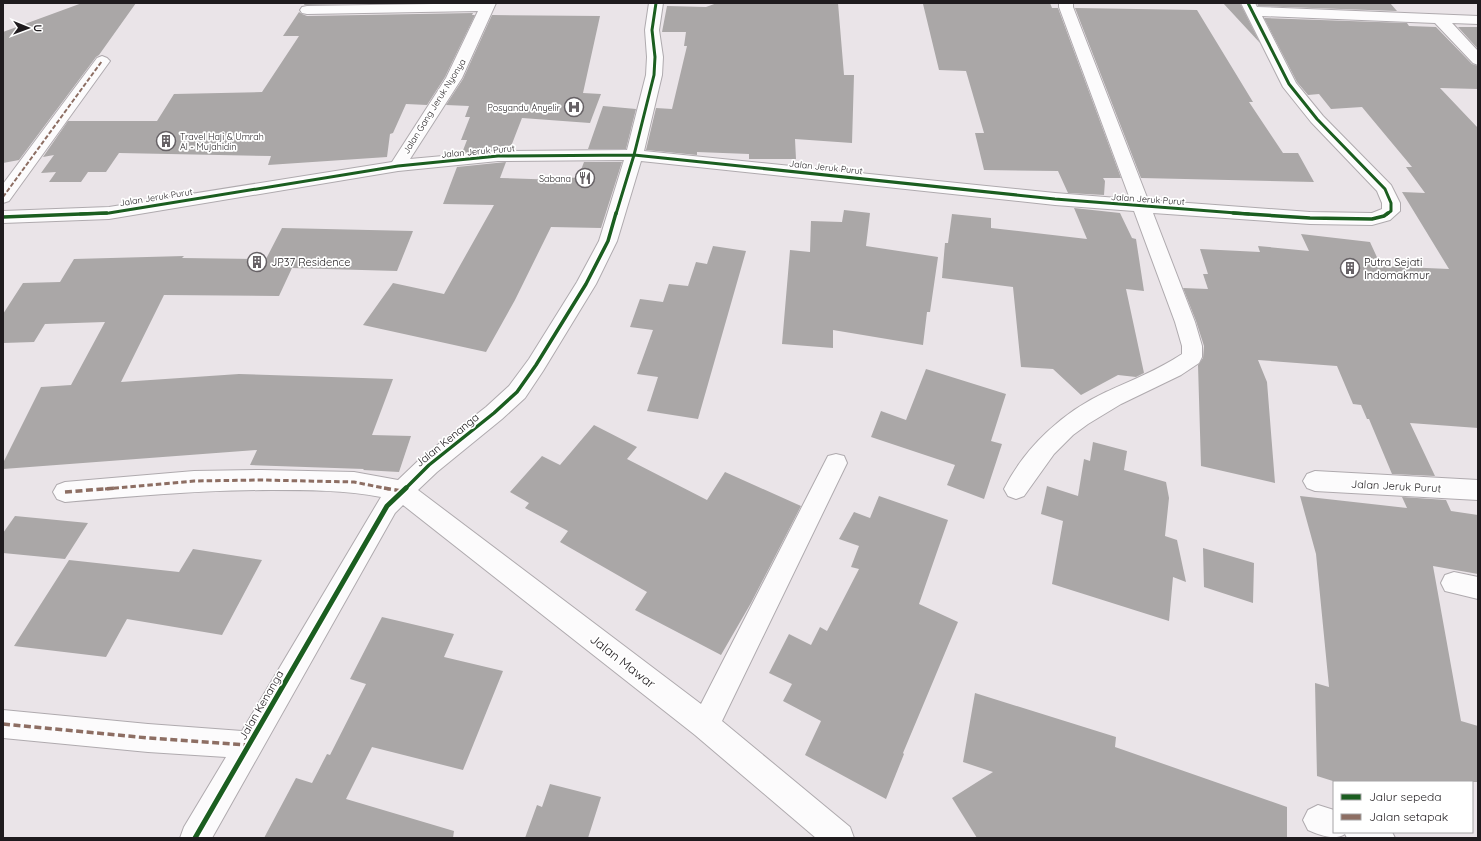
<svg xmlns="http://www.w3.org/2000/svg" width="1481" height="841" font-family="Quicksand,sans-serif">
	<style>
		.building { fill: #aaa7a7 }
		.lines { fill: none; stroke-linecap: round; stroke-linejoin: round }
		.street-casing { stroke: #afaaae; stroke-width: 2 }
		.street { fill: #fcfbfc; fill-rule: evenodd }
		.quiet-far2 { stroke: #8d6e63; stroke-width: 2; stroke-dasharray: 4.5 2; stroke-linecap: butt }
		.quiet-far1 { stroke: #8d6e63; stroke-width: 3; stroke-dasharray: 5.5 3; stroke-linecap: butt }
		.quiet { stroke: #8d6e63; stroke-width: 3.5; stroke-dasharray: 7 3.5; stroke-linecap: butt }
		.cycleway-far2-casing { stroke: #fff; stroke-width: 5 }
		.cycleway-far1-casing { stroke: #fff; stroke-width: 6 }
		.cycleway-casing { stroke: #fff; stroke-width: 8 }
		.cycleway-far2 { stroke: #1b5e20; stroke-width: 3 }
		.cycleway-far1 { stroke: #1b5e20; stroke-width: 3.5 }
		.cycleway { stroke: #1b5e20; stroke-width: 5 }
		.labels { text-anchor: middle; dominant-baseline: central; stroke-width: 3.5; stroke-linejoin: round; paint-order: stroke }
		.far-street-label { font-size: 9px; fill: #1f1b1e; stroke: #fff }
		.far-poi-label { font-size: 9px; fill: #1f1b1e; stroke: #fff; text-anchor: end }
		.poi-label { font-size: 11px; fill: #1f1b1e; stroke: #fff; text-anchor: start }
		.street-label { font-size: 11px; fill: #1f1b1e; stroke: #fff }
		.near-street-label { font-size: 13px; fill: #1f1b1e; stroke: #fff }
	</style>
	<rect width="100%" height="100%" fill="#eae4e8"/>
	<path class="building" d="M82,3H136L99,55L96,57L19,160L3,163V32Z
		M305,3H401L304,5Z
		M717,3H838L844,75H854L852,143L795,139L796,159H749V154L697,152V155L646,150L656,108L672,109L687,46H684L686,32H662L667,6L706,7Z
		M1050,3L1052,8H1058L1121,178H1103L1105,181L1104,195L1068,193L1058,171L984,170L975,133H984L966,71L939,70L923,4Z
		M1223,3H1240L1260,43Z
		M1257,3H1390L1397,11L1258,6Z
		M1075,8L1197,10L1253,102H1249L1283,153H1298L1314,182L1141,178Z
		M299,12L302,14L307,16L473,13L472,15H475L445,77L427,105L406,104L393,133L390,134L387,157L268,165L271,156L119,153L106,172H88L81,182H49L56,172L41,173L54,155L43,157L68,121H157L174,94L262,92L299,36H283Z
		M492,15L600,16L583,93L601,94L590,123L522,118L510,149L462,153L467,140H461L470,117H465L469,106L446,105L463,79Z
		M1264,18L1407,23L1409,26L1436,27L1472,64L1478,66V89L1440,88L1478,128V428L1410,423L1435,476L1392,474L1369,419H1367L1361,405L1353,404L1337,366L1258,360L1267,382L1275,483L1201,466L1198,365L1203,358L1204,346L1196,321L1183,288L1208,289L1203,274H1208L1200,249L1260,252L1258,246L1309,251L1301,234L1370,242L1381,266L1449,269L1402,192L1425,193L1406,167H1412L1362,107L1331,109L1319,94L1308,95L1297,82Z
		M1458,27H1478V49Z
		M603,106L636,109L626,149H588Z
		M506,162L500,178L561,180V177L578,178L584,162H622L601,228L551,227L515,300L486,352L363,325L393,283L444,294L494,205L443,204L457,167Z
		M1074,208L1120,213L1132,238L1136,239L1144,291L1126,289L1144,373L1136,377L1118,375L1081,395L1053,369L1021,367L1013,287L942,278L945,243H948L952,214L991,218V228L1087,239Z
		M844,210L870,213L866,246L938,257L930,312H927L923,345L833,330V348L782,344L790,250L810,252L811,221L842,222Z
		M282,228L413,231L397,271L292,268L279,296L164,295L121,382L239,374L393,379L372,435L411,436L399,472L363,470L364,469L250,465L257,450L3,469V463L41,387L71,385L105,322L45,324L34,342L3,343V314L23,283L60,282L74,259L184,256L182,258L266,259Z
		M713,246L746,251L698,419L647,411L658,377L637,374L653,330L630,327L640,299L663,302L669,284L688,286L696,262L707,264Z
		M926,369L1006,394L991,441L1002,444L984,499L947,485L955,465L871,437L881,411L906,420Z
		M594,425L637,447L627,459L707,500L725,472L801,506L751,603L721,655L635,610L647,592L560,542L568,531L525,508L529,503L510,492L542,456L560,465Z
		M1093,442L1127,451L1124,470L1166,482L1169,498L1165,536L1177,540L1186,582L1173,577L1169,621L1052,584L1063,521L1041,514L1047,486L1078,496L1084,459L1090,461Z
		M879,496L948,520L919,604L958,622L903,753L904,754L886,799L805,755L821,721L783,701L792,684L769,673L789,634L811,645L820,627L827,631L859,569L851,567L859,546L839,539L854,512L870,518Z
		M1300,496L1407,508L1402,497L1446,500L1451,511L1478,515V574L1433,566L1461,721L1478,726V782H1336L1317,776L1315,683L1329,687L1316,554Z
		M15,516L88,523L65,559L3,553V533Z
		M1203,548L1254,563L1253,603L1204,587Z
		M193,549L262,560L222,635L127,619L106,657L14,646L69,560L179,572Z
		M382,617L454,634L444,657L503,671L463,770L372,747L346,799L454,831L453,838H264L296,778L312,783L327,754L330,755L366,684L350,679Z
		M975,693L1116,737L1115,747L1287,807V838H977L952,798L993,772L963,762Z
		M550,784L601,797L588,838H525L537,805L542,807Z"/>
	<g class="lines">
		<defs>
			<path id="street" d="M496,3L462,78L410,159L498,151L627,150L646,75L647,57L645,30L649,3H663L659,30L663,57L662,75L644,151L1055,193L1130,199L1059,7V3H1073V7L1148,200L1310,212L1372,213L1382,209V203L1377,191L1311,122L1283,87L1241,3H1255L1257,7L1478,16V24L1452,23L1478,51V65L1473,63L1435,23L1262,16L1296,83L1323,116L1391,185L1400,203V211L1390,220L1372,225L1310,224L1153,213L1195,322L1202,346V357L1199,363L1181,375L1121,404L1088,424L1073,435L1054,454L1024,496L1016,499L1008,496L1004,489C1025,447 1063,412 1106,392C1132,380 1158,370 1182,354V346L1175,322L1134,211L1055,205L641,161L617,241L596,284L543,371L525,398L502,419L437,472L418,490L701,704L828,456L836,454L844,456L847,463L722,721L850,827L854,838H816L695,735L403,505L395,513L212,838H180L184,827L226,757L148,752L3,738V710L148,724L242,731L381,497C345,490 308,490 272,490C202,490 135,496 65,502L57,499L53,492L57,485L65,482L194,471L262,470L354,472L398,480L421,458L486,407L509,386L529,359L577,282L599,241L624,160L498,161L398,171L109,219L3,223V211L109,207L392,162L446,78L478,11L307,14L302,13L300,10L302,7L307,6Z
				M102,56L107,58L110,61L9,201L3,203V184L97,58Z
				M1315,471L1478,480V500L1315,491L1307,488L1303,481L1307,474Z
				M1454,572L1478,577V599L1445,591L1441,583L1445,575Z
				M1318,805L1334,810V832H1392L1395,838H1347L1345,834C1335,841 1319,835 1308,830L1303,820L1308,810Z"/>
		</defs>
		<use href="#street" class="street-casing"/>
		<use href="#street" class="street"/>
		<path class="quiet-far2" d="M3,197L102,61"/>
		<path class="quiet-far1" d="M105,489L194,481L262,480L354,482L389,489"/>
		<path class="quiet" d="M384,488L402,491
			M65,492L116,488
			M3,724L148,738L248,745"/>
		<defs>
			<path id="cycleway-far2" d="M1248,3L1289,84L1317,119L1385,189L1391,203V211L1387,214
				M80,214L109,213L398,166L498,156L634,155L1055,199L1249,214
				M616,214L634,155L654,75L655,57L652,30L656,3"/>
			<path id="cycleway-far1" d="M1233,213L1310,218L1372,219L1384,216L1388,213
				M3,217L107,213
				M405,489L429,465L494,413L517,392L536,365L586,284L608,241L616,213"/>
			<path id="cycleway" d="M195,838L387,506L406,488"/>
		</defs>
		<use href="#cycleway-far2" class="cycleway-far2-casing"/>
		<use href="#cycleway-far1" class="cycleway-far1-casing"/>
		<use href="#cycleway" class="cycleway-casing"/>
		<use href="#cycleway-far2" class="cycleway-far2"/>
		<use href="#cycleway-far1" class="cycleway-far1"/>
		<use href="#cycleway" class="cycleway"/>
	</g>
	<defs>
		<symbol id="hospital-ring" viewBox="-11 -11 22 22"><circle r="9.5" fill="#fff" stroke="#666165" stroke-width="1.5"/><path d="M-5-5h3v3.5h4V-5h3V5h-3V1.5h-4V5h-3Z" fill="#666165"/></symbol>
		<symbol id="building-ring" viewBox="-11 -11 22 22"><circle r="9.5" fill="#fff" stroke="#666165" stroke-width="1.5"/><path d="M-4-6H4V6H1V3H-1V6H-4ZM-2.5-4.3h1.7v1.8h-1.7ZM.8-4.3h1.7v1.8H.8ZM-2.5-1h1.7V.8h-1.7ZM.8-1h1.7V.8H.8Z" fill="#666165"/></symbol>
		<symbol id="restaurant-ring" viewBox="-11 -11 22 22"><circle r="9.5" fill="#fff" stroke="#666165" stroke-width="1.5"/><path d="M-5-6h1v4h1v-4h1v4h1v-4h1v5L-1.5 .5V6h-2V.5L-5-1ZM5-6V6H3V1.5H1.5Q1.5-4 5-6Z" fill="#666165"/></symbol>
	</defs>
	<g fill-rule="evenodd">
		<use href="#hospital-ring" x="563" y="96" width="22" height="22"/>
		<use href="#building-ring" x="155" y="130" width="22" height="22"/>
		<use href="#restaurant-ring" x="574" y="167" width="22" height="22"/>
		<use href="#building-ring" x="246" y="251" width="22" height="22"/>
		<use href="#building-ring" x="1339" y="257" width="22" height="22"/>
	</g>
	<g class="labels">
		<g class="far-street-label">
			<text transform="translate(434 106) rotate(-58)">Jalan Gang Jeruk Nyonya</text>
			<text transform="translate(478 151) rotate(-5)">Jalan Jeruk Purut</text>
			<text transform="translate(826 167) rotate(6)">Jalan Jeruk Purut</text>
			<text transform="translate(156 197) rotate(-9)">Jalan Jeruk Purut</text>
			<text transform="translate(1148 199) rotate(4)">Jalan Jeruk Purut</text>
		</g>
		<g class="far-poi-label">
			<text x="560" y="107">Posyandu Anyelir</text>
			<text x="180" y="136" text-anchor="start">Travel Haji &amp; Umrah<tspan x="180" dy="10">Al - Mujahidin</tspan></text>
			<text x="571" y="178">Sabana</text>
		</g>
		<g class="poi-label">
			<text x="271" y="262">JP37 Residence</text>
			<text x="1364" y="262">Putra Sejati<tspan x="1364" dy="13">Indomakmur</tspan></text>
		</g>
		<g class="street-label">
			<text transform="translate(447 440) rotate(-39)">Jalan Kenanga</text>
			<text transform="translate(1396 486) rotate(3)">Jalan Jeruk Purut</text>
			<text transform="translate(261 705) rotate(-60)">Jalan Kenanga</text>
		</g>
		<g class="near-street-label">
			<text transform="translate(623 661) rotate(38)">Jalan Mawar</text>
		</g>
	</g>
	<rect width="1481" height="841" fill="none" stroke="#1f1b1e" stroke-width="8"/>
	<rect x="1333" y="781" width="140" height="52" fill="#ffffff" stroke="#a5a4a5"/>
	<rect x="1341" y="794" width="20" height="6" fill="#1b5e20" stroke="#a5a4a5"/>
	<text x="1369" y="801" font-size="12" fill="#1f1b1e">Jalur sepeda</text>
	<rect x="1341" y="814" width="20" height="6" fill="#8d6e63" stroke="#a5a4a5"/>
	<text x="1369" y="821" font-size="12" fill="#1f1b1e">Jalan setapak</text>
	<g transform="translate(28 28) rotate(91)" stroke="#ffffff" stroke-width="3" paint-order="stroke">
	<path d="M0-3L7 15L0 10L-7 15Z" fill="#1f1b1e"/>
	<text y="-6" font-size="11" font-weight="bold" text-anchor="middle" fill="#1f1b1e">U</text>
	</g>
</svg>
